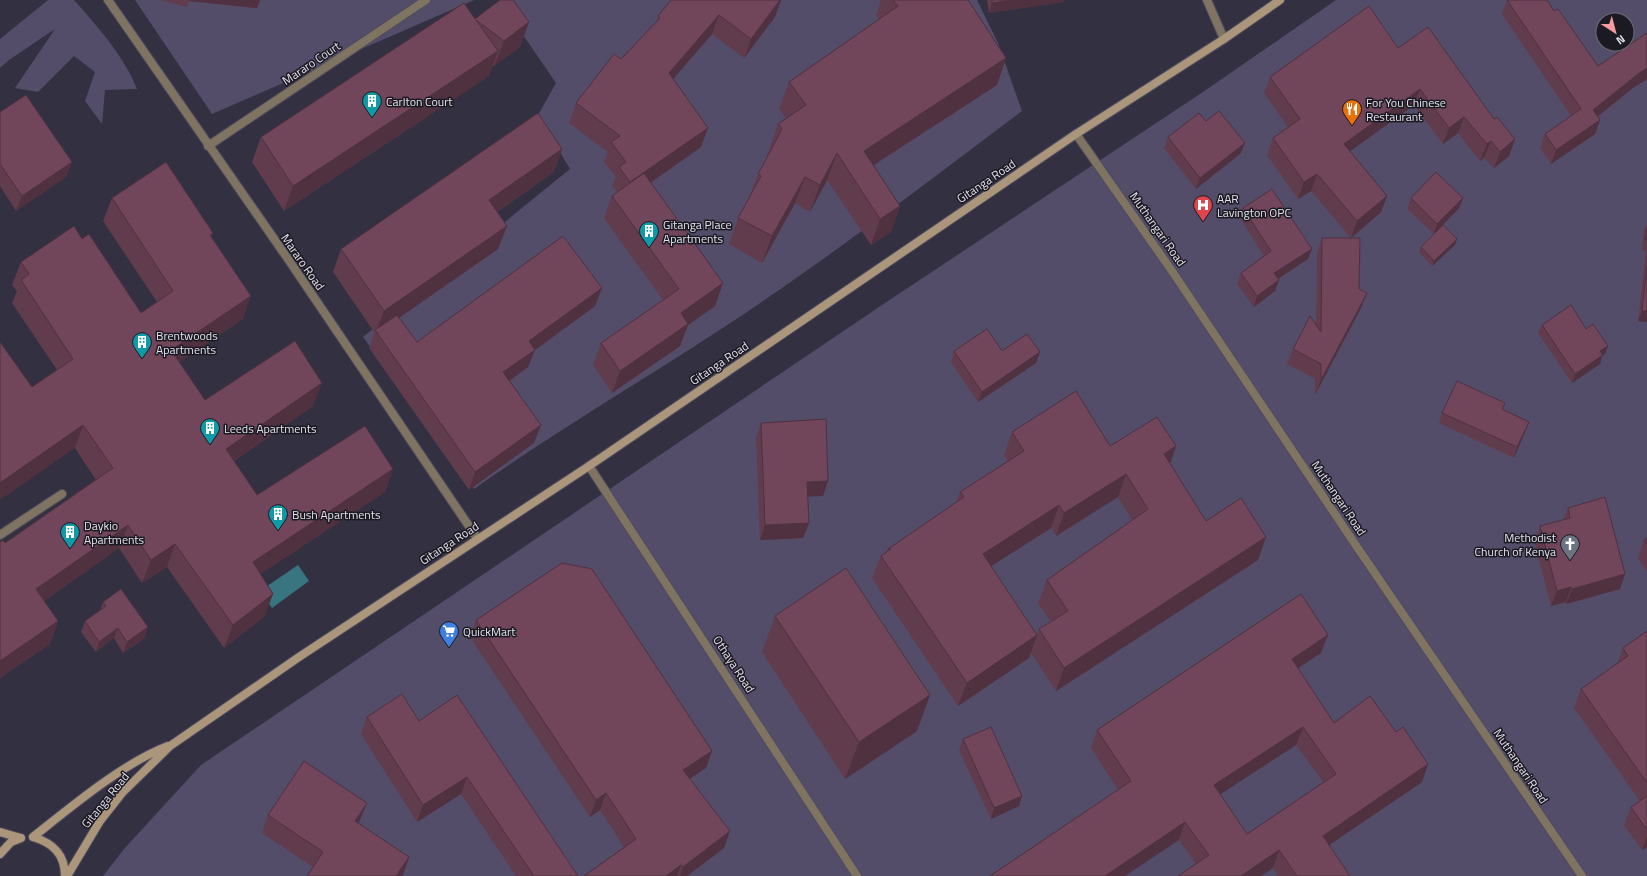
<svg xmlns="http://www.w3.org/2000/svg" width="1647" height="876" font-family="'Titillium Web',sans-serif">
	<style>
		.green { fill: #534d6a; fill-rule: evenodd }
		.water { fill: #387580 }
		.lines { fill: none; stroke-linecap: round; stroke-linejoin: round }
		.minor-casing { stroke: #4f4c5d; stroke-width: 10 }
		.tertiary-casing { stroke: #4f4c5d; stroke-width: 10 }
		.secondary-casing { stroke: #4f4c5d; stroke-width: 10 }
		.minor { stroke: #7f7362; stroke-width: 8 }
		.tertiary { stroke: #7f7362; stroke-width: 8 }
		.secondary { stroke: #ab967c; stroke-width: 8 }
		.wall { fill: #613c4d; fill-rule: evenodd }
		.shaded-wall { fill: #4f313f }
		.building { fill: #71465a; stroke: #4f313f; fill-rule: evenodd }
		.labels { text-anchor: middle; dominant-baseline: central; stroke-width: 3; stroke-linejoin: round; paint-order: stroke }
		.street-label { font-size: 12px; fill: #e3e1ed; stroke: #1b1921 }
		.poi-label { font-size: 12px; fill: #e3e1ed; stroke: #1b1921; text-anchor: start }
	</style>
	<rect width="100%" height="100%" fill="#333042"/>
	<path class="green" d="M48,0H74C98,27 124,56 137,89L105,90L102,124L85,101L95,72L74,56L38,92L15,88L55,29L9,60L0,68V39Z
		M135,0H474L212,114Z
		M499,0H977L998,43L1022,111C922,186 823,263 718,331C637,384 553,433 474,489L363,337L570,169L538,115L556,83Z
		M1336,0H1647V876H103L124,849L201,765L885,303L1203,92ZM1603,20H1627V44H1603Z"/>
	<path class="water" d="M298,565L309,581L272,608L260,591Z"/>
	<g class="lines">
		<defs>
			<path id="minor" d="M108,0L288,259L477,538
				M1207,0L1224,39
				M208,146L426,0
				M589,466L857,876
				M0,535L62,494"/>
			<path id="tertiary" d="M1076,134L1172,271L1357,547L1582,876"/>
			<path id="secondary" d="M0,832L21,838
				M33,837C71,807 123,763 168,746
				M33,837C53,843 65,854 65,876
				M0,854L11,842L21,838
				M67,876L100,821L122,793L170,746L299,657L589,466L1076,134L1224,39L1280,0"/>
		</defs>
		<use href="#minor" class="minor-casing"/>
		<use href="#tertiary" class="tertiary-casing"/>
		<use href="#secondary" class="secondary-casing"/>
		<use href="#minor" class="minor"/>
		<use href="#tertiary" class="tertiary"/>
		<use href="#secondary" class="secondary"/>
	</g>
	<path class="wall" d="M160,0H260L257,8L189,1L187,7Z
		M671,0L775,17L744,58L712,34L673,79L701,147L651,182L715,306L688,325L680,346L612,393L593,365L601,343L663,300L604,218L612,196L617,192L612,186L616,177L604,162L608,152L569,123L576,103L621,59L656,23L658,16Z
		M881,0H968L1006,58L997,85L874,165L900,206L891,232L871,245L827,180L810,212L795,203L762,263L729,244L738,218L748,200L758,174L769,152V150L778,124L786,118L779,109L789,82L879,19L876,15Z
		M987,0H1064L1063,2L989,13Z
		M1507,0L1554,11L1598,66L1647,33V79L1633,88L1597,117L1595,134L1551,164L1540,148L1545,134L1571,116L1502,14Z
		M475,19L529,22L520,47L494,66L493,65L489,76L284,211L252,162L261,137Z
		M1398,48L1494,119L1515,139L1509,156L1494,168L1484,158L1480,161L1458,133L1443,144L1414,105L1350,151L1387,196L1381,212L1351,238L1311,191L1298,199L1267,155L1273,138L1288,127L1264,93L1270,77Z
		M0,112L72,162L66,177L16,211L0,186Z
		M1206,121L1241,153L1196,189L1164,148L1168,137Z
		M562,149L554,172L497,212L507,226L498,249L399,318L417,342L602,288L595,306L535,350L528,367L509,381L534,443L469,490L369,348L374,332L333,272L341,249Z
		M112,198L213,233L211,237L243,319L179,362L205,400L313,406L234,461L257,495L393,469L385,492L260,574L273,594L264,617L224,648L167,567L142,583L119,548L44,601L58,621L50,644L0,678V542L5,543L96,480L75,448L32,387L57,370L12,303L17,291L12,285L21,262L82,239L141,313L157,302L103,221Z
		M1411,198L1459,208L1435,233L1457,239L1455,245L1432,266L1419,252L1421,247L1434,234L1407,209Z
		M1243,208L1308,259L1278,279L1275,291L1254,307L1237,284L1241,273L1264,256L1240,218Z
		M1647,224V322L1638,321L1646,251L1642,250L1644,231Z
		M1322,238L1359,289L1361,308L1315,395V379L1287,364L1293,349L1316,324L1317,253Z
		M1542,325L1586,329L1605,354L1602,356L1600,364L1572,383L1538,333Z
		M954,351H1002L1036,363L978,402L951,362Z
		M1503,409L1525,432L1514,458L1439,423L1442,413Z
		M761,423L828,481L823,496H808L809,523L803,538L760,540L756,438Z
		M1012,432L1110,446H1176L1170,464L1206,521L1258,560L1056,691L1031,653L1029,658L958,706L872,578L881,556L887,551L888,549L956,503L960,492L1008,461L1004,455ZM1118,497L1132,520L1047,580L1038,603L1051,622L1039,629L1037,635L991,566L1051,528L1056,536Z
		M1568,508L1625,574L1620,589L1566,604V602L1551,606L1534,541L1540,526L1563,520Z
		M1647,538V571L1638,559L1644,540Z
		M103,602L145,638L123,653L114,638L96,652L81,632L85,621L100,611Z
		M775,616L917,731L845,779L762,652Z
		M476,620L706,768L689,779L724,848L687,876H584L624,847L600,810L590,817L470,637Z
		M1647,631V847L1642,850L1624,825L1631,807L1640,801L1574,708L1581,689L1617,664L1623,648Z
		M1321,653L1298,668L1334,723L1422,782L1329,845L1350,876H1278L1273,868L1196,864L1179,840L1118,790L1091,748L1097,730ZM1296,745L1323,782L1247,834L1220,794Z
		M367,717L419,721L578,876H516L461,794L417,822L361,734Z
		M963,739L1019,806L991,819L959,750Z
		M268,815L360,820L358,823L409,857L403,875L402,876H307L313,867L262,833Z"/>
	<path class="shaded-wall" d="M189,0H260L257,8L189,1Z
		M780,0H781L775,17L744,58L751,39Z
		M1014,0H1064L1063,2L989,13L992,3Z
		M719,15L712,34L662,92L669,73Z
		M529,22L520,47L494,66L504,41Z
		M498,51L489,76L284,211L293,186Z
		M1006,58L997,85L855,177L864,151Z
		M1647,68V79L1633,88L1588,124L1593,110L1638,74Z
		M1420,89L1414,105L1338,160L1344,144Z
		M1464,117L1458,133L1443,144L1449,128Z
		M1600,120L1595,134L1551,164L1556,150Z
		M708,128L701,147L623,202L630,182Z
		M1515,139L1509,156L1494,168L1500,152Z
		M1491,141L1484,158L1480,161L1487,144Z
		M1245,143L1241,153L1196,189L1200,178Z
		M562,149L554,172L480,223L489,200Z
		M837,153L827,180L810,212L820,185Z
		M72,162L66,177L16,211L22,196Z
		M1317,174L1311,191L1298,199L1304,182Z
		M805,177L795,203L762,263L772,236Z
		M1387,196L1381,212L1351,238L1357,221Z
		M1463,198L1459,208L1434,234L1437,224Z
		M900,206L891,232L871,245L880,219Z
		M507,226L498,249L377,333L376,332L384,311Z
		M1457,239L1455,245L1432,266L1434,261Z
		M1312,249L1308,259L1270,284L1274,273Z
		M1279,280L1275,291L1254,307L1257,296Z
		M723,283L715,306L688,325L680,346L612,393L620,371L681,313Z
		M602,288L595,306L535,350L528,367L497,390L503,372L529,341Z
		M1367,293L1361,308L1315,395L1321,380Z
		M251,296L243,319L163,373L171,350Z
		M1642,311H1647V322L1638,321Z
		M1608,346L1605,354L1602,356L1600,364L1572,383L1575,374L1600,351Z
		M1040,352L1036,363L978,402L982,392Z
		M322,383L313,406L217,472L226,449Z
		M1529,422L1525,432L1514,458L1517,447Z
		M83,425L75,448L0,500V483Z
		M541,425L534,443L469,490L475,472Z
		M1176,446L1168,469L1164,454Z
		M393,469L385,492L244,585L253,562Z
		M1126,474L1118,497L1056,536L1064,513Z
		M828,481L823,496L802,497L807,482Z
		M1059,505L1051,528L974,577L983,554Z
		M809,523L803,538L760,540L765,525Z
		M128,525L119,548L28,612L36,589Z
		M1266,537L1258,560L1056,691L1064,668Z
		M175,544L167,567L142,583L151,560Z
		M1625,574L1620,589L1566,604L1572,589Z
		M1571,587L1566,602L1551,606L1557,591Z
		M273,594L264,617L224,648L233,625Z
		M58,621L50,644L0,678V661Z
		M148,627L145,638L123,653L127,642Z
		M118,628L114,638L96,652L99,642Z
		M1037,635L1029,658L958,706L967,683Z
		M1328,635L1321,653L1286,676L1292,659Z
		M930,695L917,731L845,779L859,742Z
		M1303,727L1296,745L1207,803L1214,785Z
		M712,751L706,768L677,787L683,770Z
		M1428,764L1422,782L1316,854L1323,836Z
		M467,777L461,794L417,822L423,805Z
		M606,793L600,810L590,817L596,800Z
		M1022,796L1019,806L991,819L994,808Z
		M367,803L360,820L348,839L355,821Z
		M1185,822L1179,840L1125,876H1105Z
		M730,831L724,848L687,876H680L683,867Z
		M1647,837V847L1642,850Z
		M1279,850L1273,868L1261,876H1241Z
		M409,857L403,875L402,876H396Z
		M681,865L677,876H666Z"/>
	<path class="building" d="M500,0H513L529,22L504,41L476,20L498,51L293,186L261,137L464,3L475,19Z
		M671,0H780L751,39L719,15L669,73L708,128L630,182L619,167L626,162L611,142L620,136L576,103L614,54L621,59L660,18L658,16Z
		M893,0H968L1006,58L864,151L900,206L880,219L837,153L820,185L805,177L772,236L738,218L761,176L758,174L782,129L778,124L806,105L789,82L898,6Z
		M992,0H1014L992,3Z
		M1507,0H1547L1554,11L1558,9L1598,66L1647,33V68L1638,74L1593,110L1600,120L1556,150L1545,134L1581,109Z
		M1369,6L1398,48L1428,27L1494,119L1497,117L1515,139L1500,152L1491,141L1487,144L1464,117L1449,128L1420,89L1344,144L1387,196L1357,221L1317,174L1304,182L1273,138L1300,119L1270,77Z
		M26,95L72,162L22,196L0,164V112Z
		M1219,111L1245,143L1200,178L1168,137L1199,113L1206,121Z
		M538,113L562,149L489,200L507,226L384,311L341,249Z
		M166,162L213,233L210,235L251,296L171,350L205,400L295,341L322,383L226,449L257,495L365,426L393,469L253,562L273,594L233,625L175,544L151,560L128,525L36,589L58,621L0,661V542L3,540L5,543L113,468L83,425L0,483V342L32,387L73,359L21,280L29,274L21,262L74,226L82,239L89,234L141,313L173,291L112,198Z
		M1436,172L1463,198L1437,224L1411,198Z
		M644,173L723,283L681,313L688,324L620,371L601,343L679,289L612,196Z
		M1272,189L1312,249L1274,273L1279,280L1257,296L1241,273L1271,251L1243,208Z
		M1443,225L1457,239L1434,261L1421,247Z
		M1647,228V240H1645Z
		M563,236L602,288L529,341L535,350L503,372L541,425L475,472L375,330L397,315L417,342Z
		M1322,238H1360L1359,289L1367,293L1321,380V364L1293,349L1310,316L1321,332Z
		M1647,266V311H1642Z
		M1571,305L1586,329L1593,324L1608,346L1600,351L1603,355L1575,374L1542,325Z
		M987,329L1002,351L1027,334L1040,352L982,392L954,351Z
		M1457,381L1505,403L1502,409L1529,422L1517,447L1442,413Z
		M1076,391L1110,446L1157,417L1176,446L1164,454L1206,521L1241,498L1266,537L1064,668L1039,629L1068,611L1047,580L1148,509L1126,474L1064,513L1059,505L983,554L1037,635L967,683L881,556L891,549H888L964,497L960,492L1024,451L1012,432Z
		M826,419L828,481L807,482L809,523L765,525L761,423Z
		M1605,497L1625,574L1572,589L1571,587L1557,591L1540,526L1570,518L1568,508Z
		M1647,538V544L1644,540Z
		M562,563L592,569L712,751L683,770L730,831L683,867L681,865L666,876H584L636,839L606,793L596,800L476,620Z
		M846,568L930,695L859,742L775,616Z
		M121,589L148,627L127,642L118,628L99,642L85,621L106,606L103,602Z
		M1301,594L1328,635L1292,659L1334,723L1370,696L1396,732L1403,727L1428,764L1323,836L1350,876H1297L1279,850L1241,876H1178L1209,855L1185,822L1105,876H990L1131,781L1097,730ZM1303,727L1336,774L1247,834L1214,785Z
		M1647,631V783L1581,689L1628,656L1623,648Z
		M402,694L419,721L457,695L578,876H534L467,777L423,805L367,717Z
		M991,727L1022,796L994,808L963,739Z
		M304,761L367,803L355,821L409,857L396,876H307L323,852L268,815Z
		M1647,796V830L1631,807Z"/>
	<defs>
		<symbol id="building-pin" viewBox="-11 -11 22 30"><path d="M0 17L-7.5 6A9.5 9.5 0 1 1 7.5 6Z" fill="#0f9aa8" stroke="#1b1921"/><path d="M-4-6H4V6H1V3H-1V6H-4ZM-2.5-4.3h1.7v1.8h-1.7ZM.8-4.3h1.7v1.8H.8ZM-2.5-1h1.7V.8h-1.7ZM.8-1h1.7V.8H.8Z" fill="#fff"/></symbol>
		<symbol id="restaurant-pin" viewBox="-11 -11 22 30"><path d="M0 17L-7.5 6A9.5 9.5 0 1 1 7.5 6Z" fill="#e8710a" stroke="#1b1921"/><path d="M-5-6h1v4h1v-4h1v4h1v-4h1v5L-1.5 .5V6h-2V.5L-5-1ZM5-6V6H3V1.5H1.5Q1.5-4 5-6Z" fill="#fff"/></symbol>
		<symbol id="hospital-pin" viewBox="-11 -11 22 30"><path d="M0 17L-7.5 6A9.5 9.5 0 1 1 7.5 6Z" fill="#e0444e" stroke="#1b1921"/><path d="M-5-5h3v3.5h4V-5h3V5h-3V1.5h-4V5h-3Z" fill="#fff"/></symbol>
		<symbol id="church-pin" viewBox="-11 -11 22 30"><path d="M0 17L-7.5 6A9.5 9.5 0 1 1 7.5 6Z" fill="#6b7280" stroke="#1b1921"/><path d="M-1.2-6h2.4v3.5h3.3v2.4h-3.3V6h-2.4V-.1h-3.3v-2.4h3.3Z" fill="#fff"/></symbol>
		<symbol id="supermarket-pin" viewBox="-11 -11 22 30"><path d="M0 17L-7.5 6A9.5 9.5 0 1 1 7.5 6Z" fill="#3f7fe0" stroke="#1b1921"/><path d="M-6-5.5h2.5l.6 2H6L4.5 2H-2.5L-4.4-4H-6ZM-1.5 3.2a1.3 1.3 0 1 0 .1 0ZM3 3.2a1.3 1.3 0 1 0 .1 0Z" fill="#fff"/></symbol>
	</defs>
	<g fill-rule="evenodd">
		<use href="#building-pin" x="361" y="90" width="22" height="30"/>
		<use href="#restaurant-pin" x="1341" y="98" width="22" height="30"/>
		<use href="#hospital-pin" x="1192" y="194" width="22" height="30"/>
		<use href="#building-pin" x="638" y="220" width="22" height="30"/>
		<use href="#building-pin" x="131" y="331" width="22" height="30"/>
		<use href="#building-pin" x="199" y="417" width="22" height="30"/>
		<use href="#building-pin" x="267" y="503" width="22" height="30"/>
		<use href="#building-pin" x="59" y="521" width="22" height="30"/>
		<use href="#church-pin" x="1559" y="533" width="22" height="30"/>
		<use href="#supermarket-pin" x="438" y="620" width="22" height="30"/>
	</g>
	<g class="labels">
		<g class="street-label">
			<text transform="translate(311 63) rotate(-34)">Mararo Court</text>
			<text transform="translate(986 181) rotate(-34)">Gitanga Road</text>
			<text transform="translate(1158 229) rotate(55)">Muthangari Road</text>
			<text transform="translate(303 262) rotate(55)">Mararo Road</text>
			<text transform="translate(719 363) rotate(-34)">Gitanga Road</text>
			<text transform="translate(1339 498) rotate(56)">Muthangari Road</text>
			<text transform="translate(449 543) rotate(-33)">Gitanga Road</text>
			<text transform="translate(734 664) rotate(57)">Othaya Road</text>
			<text transform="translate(1521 766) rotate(56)">Muthangari Road</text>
			<text transform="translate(105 800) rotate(-51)">Gitanga Road</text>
		</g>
		<g class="poi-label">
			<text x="386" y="101">Carlton Court</text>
			<text x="1366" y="102">For You Chinese<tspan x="1366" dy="14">Restaurant</tspan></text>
			<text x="1217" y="198">AAR<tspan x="1217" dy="14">Lavington OPC</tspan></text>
			<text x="663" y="224">Gitanga Place<tspan x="663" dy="14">Apartments</tspan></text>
			<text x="156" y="335">Brentwoods<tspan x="156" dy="14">Apartments</tspan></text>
			<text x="224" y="428">Leeds Apartments</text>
			<text x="292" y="514">Bush Apartments</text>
			<text x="84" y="525">Daykio<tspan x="84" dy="14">Apartments</tspan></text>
			<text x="1556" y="537" text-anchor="end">Methodist<tspan x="1556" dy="14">Church of Kenya</tspan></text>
			<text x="463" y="631">QuickMart</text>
		</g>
	</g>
	<g transform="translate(1615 32) rotate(144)"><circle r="19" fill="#1b1921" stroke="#6b6973"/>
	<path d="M0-3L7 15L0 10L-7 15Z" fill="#f59b9d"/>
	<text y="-6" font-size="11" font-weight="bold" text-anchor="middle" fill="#e3e1ed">N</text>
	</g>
</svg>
